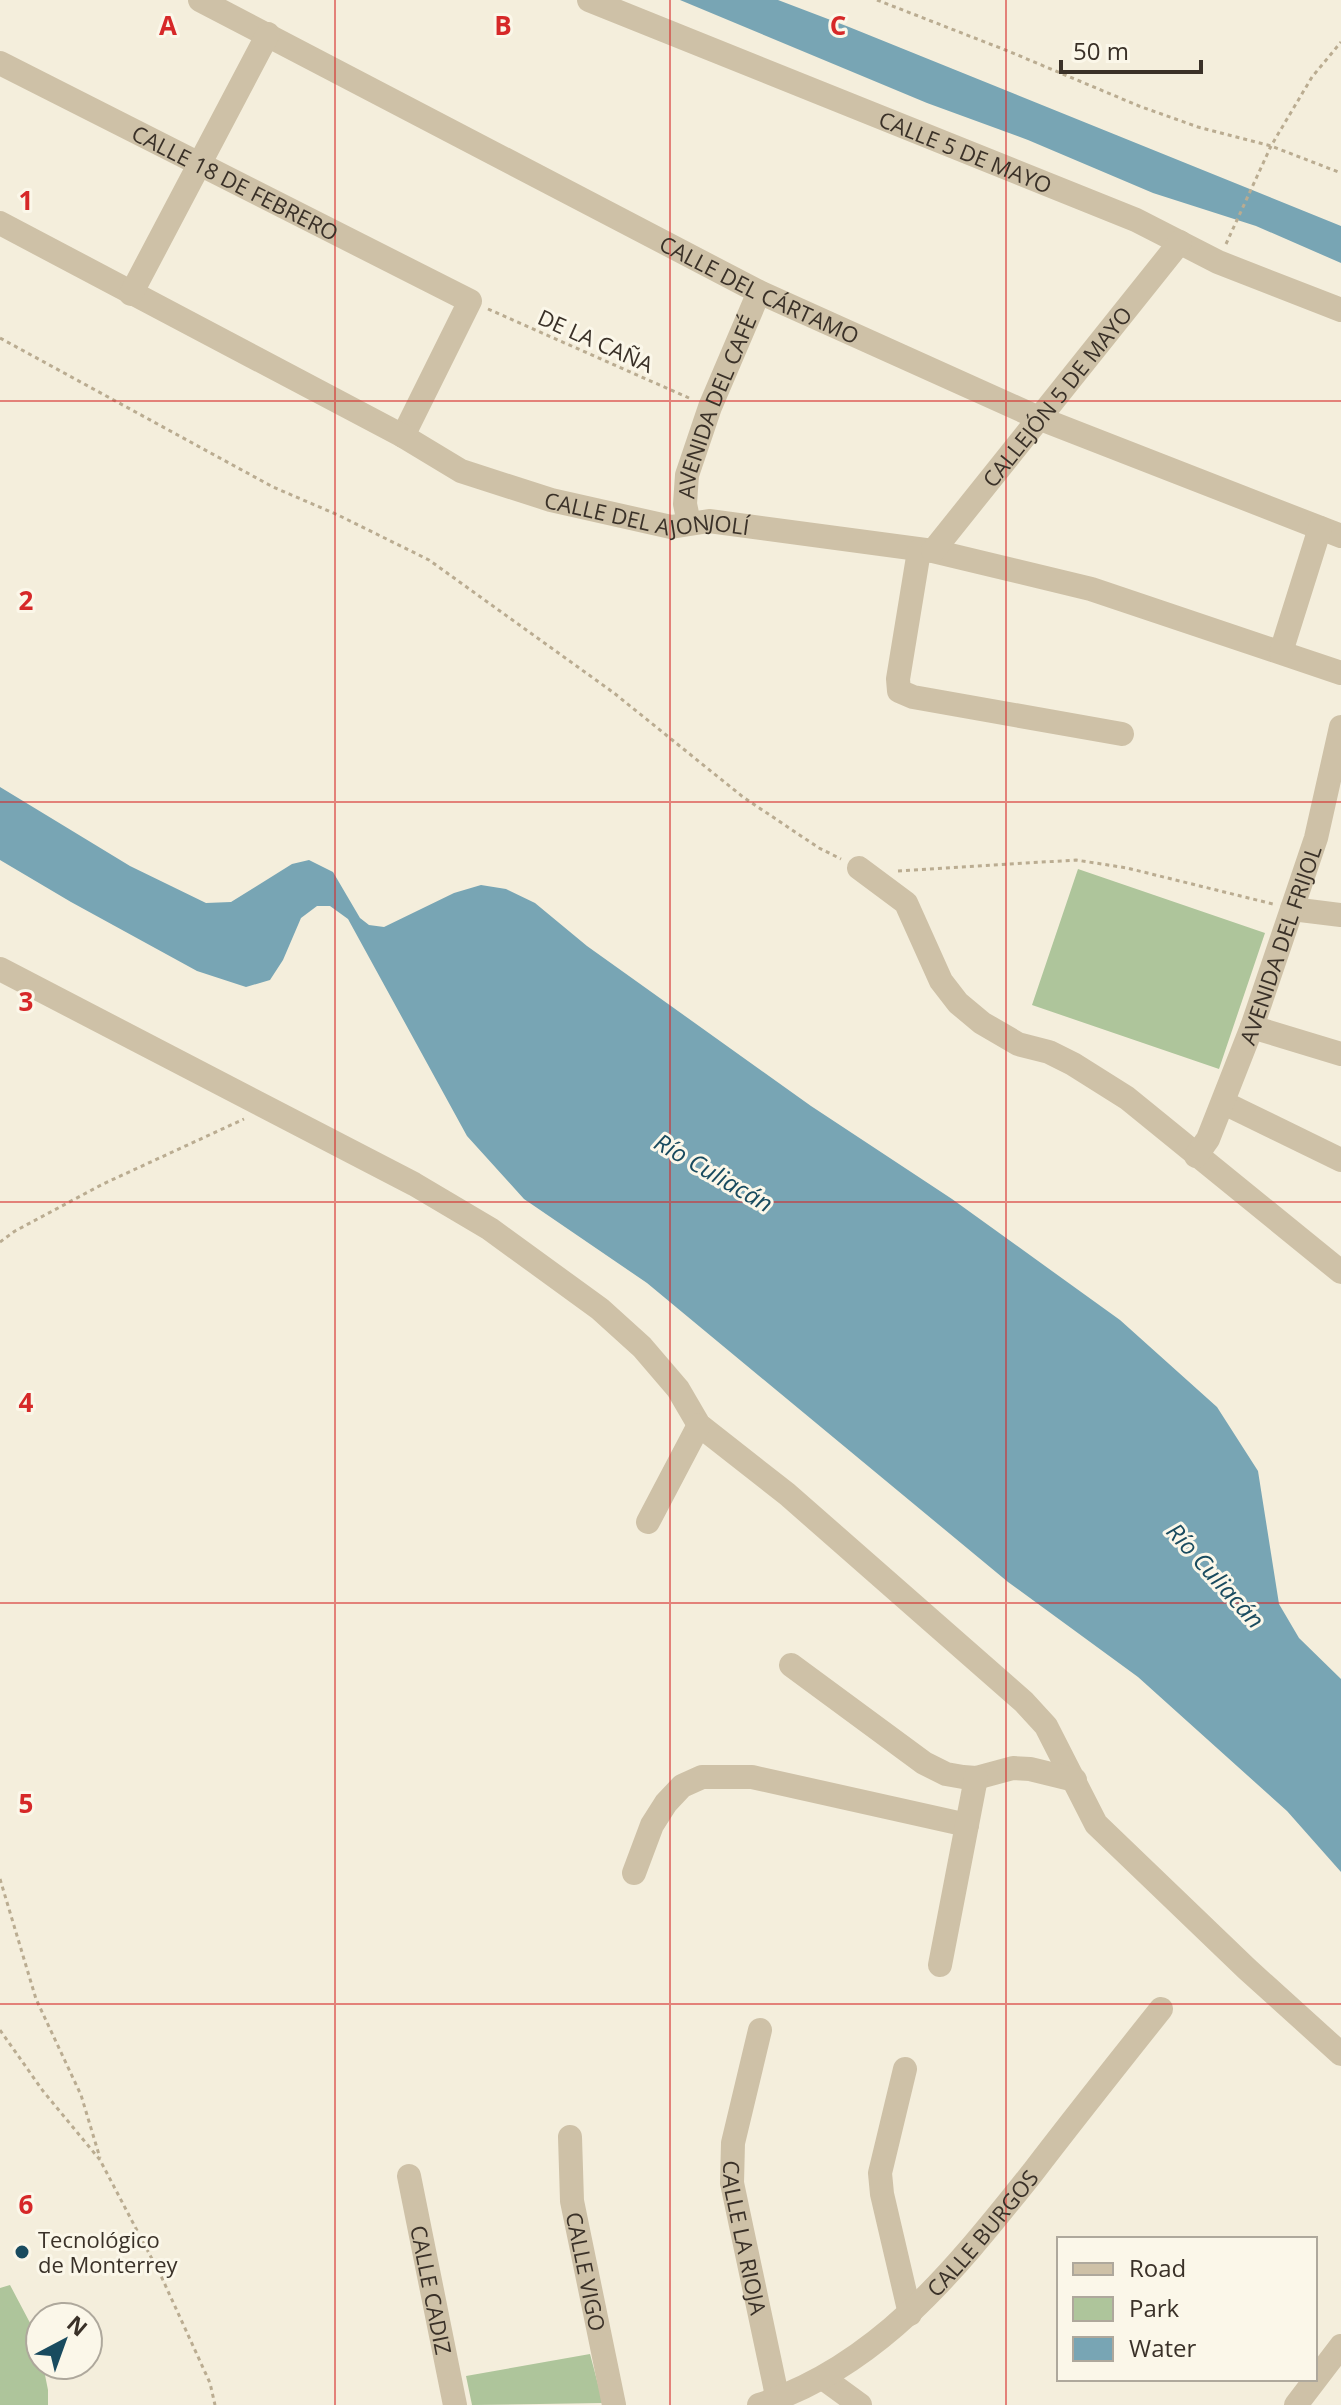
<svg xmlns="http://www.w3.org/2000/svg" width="1341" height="2405" font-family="'Open Sans',sans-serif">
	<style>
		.green { fill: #aec59b }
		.water { fill: #78a5b4 }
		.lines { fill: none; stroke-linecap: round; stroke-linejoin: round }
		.path { stroke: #baac91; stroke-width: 3; stroke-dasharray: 4 4; stroke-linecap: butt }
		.minor { stroke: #cec1a7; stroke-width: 24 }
		.grid { fill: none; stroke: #d62828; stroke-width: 2; stroke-opacity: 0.55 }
		.poi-dot { fill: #194b5f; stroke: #fbf7e9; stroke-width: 3 }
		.labels { text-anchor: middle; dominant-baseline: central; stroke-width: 6; stroke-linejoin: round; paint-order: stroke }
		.street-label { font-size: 22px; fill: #3a3128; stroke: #fbf7e9 }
		.poi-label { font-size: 22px; fill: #3a3128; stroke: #fbf7e9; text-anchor: start }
		.water-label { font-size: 24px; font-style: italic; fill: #194b5f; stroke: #fbf7e9 }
		.grid-label { font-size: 26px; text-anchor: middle; font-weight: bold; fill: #d62828; stroke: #fbf7e9; stroke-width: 6; stroke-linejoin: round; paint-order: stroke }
	</style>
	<rect width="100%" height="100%" fill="#f4eedc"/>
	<path class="green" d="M1078,869L1265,933L1219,1069L1032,1005Z
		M10,2285L38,2338L40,2365H43L48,2390V2405H0V2288Z
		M590,2354L603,2403L472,2405L466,2376Z"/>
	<path class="water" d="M680,0H778L849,27L1341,226V263L1256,226L1153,193L1028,140L927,103Z
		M0,787L130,866L206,903L231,902L292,864L309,860L333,872L360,918L369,925L384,927L454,893L481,885L506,889L535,903L587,946L811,1106L952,1199L1120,1320L1217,1407L1258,1471L1279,1604L1299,1638L1341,1679V1872L1287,1811L1138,1677L1008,1582L647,1283L524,1199L467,1136L348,919L330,906H317L301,918L283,960L270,980L246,987L197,971L71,902L0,860Z"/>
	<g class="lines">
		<path class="path" d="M877,0L1008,51L1139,106L1198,127L1271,146L1341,173
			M1226,244L1271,146L1312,77L1341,42
			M488,309L689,398
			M0,338L273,487L338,515L429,560L614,693L743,797L819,848L841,859
			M898,871L1076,860L1127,868L1273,904
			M0,1242L15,1231L103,1184L244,1119
			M0,1879L36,1999L81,2095L100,2158
			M0,2030L43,2091L100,2160L162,2278L210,2383L215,2405"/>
		<g class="minor">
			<path id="s1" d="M200,0L759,292L1041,419L1341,536"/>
			<path id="s2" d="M589,0L1136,220L1218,262L1341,310"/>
			<path id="s3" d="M0,63L470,301L403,436"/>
			<path id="s4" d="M0,223L403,436L461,471L551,500L671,527L709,521L933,551L1091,589L1341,673"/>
			<path d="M131,294L268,34"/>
			<path id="s5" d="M689,523L685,504L687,475L710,407L759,292"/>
			<path d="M919,551L898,679L899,691L913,697L1122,734"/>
			<path id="s6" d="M933,551L1180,242"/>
			<path d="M1281,652L1320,528"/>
			<path d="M859,868L906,903L941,981L958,1003L982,1023L1018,1044L1049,1052L1073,1064L1127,1098L1341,1272"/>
			<path d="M1292,909L1341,915"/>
			<path d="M0,969L414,1184L490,1229L600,1309L642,1347L678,1389L699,1425L787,1494L1024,1702L1046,1726L1096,1824L1247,1969L1341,2054"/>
			<path d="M1252,1027L1341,1054"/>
			<path d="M1224,1103L1341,1160"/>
			<path id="s7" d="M1196,1156L1208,1139L1252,1027L1316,838L1341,727"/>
			<path d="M648,1522L699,1425"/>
			<path d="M791,1665L924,1763L946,1774L963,1777L976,1778L1013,1768L1030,1769L1075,1780"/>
			<path d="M634,1873L652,1825L666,1803L682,1786L702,1777H752L967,1825"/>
			<path d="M940,1965L976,1778"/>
			<path id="s8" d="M760,2030L733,2143L732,2183L779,2405"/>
			<path d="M905,2069L880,2173L882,2194L910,2314"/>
			<path id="s9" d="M570,2137L572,2201L614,2405"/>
			<path id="s10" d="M409,2176L455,2405"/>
			<path d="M823,2378L860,2405"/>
			<path id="s11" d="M759,2405C880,2366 957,2267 1033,2172C1075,2117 1118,2063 1161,2009"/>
			<path d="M1296,2405L1341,2346"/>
		</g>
	</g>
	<path class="grid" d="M335,0V2405M670,0V2405M1006,0V2405M0,401H1341M0,802H1341M0,1202H1341M0,1603H1341M0,2004H1341"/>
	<circle class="poi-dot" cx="22" cy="2252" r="8"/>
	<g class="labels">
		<g class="street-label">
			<text stroke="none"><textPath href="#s2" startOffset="406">CALLE 5 DE MAYO</textPath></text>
			<text stroke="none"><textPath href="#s3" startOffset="264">CALLE 18 DE FEBRERO</textPath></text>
			<text stroke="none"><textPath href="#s1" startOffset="630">CALLE DEL CÁRTAMO</textPath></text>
			<text transform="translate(596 340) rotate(24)">DE LA CAÑA</text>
			<text stroke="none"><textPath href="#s6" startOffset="198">CALLEJÓN 5 DE MAYO</textPath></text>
			<text stroke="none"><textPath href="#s5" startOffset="122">AVENIDA DEL CAFÉ</textPath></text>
			<text stroke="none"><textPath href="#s4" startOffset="716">CALLE DEL AJONJOLÍ</textPath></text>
			<text stroke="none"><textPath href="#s7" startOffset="228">AVENIDA DEL FRIJOL</textPath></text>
			<text stroke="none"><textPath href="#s11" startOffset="286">CALLE BURGOS</textPath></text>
			<text stroke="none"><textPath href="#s8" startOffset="212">CALLE LA RIOJA</textPath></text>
			<text stroke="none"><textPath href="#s9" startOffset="136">CALLE VIGO</textPath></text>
			<text stroke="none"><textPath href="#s10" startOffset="116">CALLE CADIZ</textPath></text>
		</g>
		<g class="poi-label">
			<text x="38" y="2239">Tecnológico<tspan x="38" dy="25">de Monterrey</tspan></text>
		</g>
		<g class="water-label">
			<text transform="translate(714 1172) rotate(30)">Río Culiacán</text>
			<text transform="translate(1216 1575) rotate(48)">Río Culiacán</text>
		</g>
	</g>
	<g class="grid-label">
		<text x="168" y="35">A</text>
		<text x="503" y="35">B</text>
		<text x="838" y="35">C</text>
		<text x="26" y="210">1</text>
		<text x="26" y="610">2</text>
		<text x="26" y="1011">3</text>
		<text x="26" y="1412">4</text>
		<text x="26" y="1813">5</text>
		<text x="26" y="2214">6</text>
	</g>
	<rect x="1057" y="2237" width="260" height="144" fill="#fbf7e9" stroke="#aea89c" stroke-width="2"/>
	<rect x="1073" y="2263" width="40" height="12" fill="#cec1a7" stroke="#aea89c" stroke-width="2"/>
	<text x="1129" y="2277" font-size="24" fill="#3a3128">Road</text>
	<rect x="1073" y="2297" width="40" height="24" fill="#aec59b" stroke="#aea89c" stroke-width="2"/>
	<text x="1129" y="2317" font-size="24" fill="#3a3128">Park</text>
	<rect x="1073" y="2337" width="40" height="24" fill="#78a5b4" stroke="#aea89c" stroke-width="2"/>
	<text x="1129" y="2357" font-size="24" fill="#3a3128">Water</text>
	<g transform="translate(64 2341) rotate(41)"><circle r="38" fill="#fbf7e9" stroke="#aea89c" stroke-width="2"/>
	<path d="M0-6L14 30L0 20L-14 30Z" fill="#194b5f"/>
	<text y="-12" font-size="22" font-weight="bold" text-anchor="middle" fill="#3a3128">N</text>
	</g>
	<path d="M1061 60v12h140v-12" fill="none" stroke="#3a3128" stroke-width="4"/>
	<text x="1073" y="60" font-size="24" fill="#3a3128" stroke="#fbf7e9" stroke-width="6" paint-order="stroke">50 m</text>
</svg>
